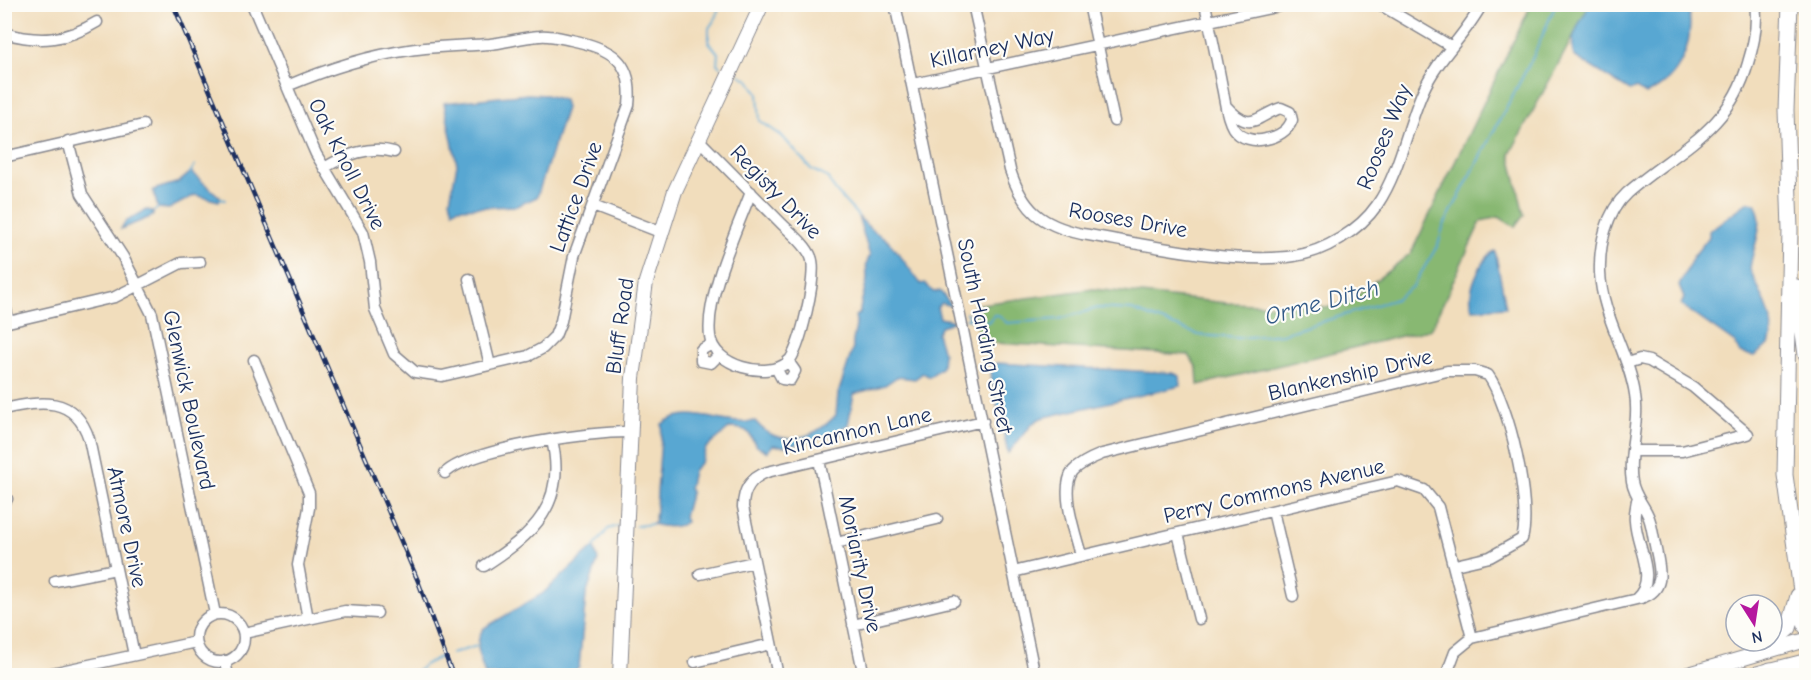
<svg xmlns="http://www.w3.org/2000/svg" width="1811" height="680" font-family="'Comic Neue',sans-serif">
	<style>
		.forest { fill: #88b872; stroke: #527468; stroke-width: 1.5 }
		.water { fill: #59a7d2; stroke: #3a6b98; stroke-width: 1.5 }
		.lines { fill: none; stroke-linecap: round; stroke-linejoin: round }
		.stream { stroke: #59a7d2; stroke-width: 2 }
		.minor-casing { stroke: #86868d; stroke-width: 13 }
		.major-casing { stroke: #86868d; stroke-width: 16 }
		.highway-casing { stroke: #86868d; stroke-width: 17 }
		.minor { stroke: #fff; stroke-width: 10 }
		.major { stroke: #fff; stroke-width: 14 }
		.highway { stroke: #fff; stroke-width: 15 }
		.rail-casing { stroke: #1b2f5e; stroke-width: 4.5 }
		.rail { stroke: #fdfcf7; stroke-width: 2; stroke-dasharray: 7; stroke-linecap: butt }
		.labels { text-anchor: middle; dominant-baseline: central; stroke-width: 4.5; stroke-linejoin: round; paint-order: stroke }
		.street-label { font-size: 22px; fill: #1b2f5e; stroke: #fdfcf7 }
		.water-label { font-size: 24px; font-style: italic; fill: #315987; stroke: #fdfcf7 }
	</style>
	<rect width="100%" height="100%" fill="#fdfcf7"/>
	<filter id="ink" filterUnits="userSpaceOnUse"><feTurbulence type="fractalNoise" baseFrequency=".0167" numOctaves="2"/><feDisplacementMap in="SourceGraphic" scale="12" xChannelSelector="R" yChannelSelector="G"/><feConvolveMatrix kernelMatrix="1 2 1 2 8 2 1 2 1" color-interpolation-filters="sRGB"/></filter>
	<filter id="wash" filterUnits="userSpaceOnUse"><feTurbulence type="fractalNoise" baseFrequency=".008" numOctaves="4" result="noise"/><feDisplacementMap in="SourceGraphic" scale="24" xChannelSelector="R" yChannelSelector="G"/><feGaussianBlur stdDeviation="1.35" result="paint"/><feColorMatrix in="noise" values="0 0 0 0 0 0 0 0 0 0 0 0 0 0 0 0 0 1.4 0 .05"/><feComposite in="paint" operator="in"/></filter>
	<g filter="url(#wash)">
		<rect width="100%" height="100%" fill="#f1ddbc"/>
		<path class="forest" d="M1531,5H1590L1510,154L1524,215L1515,227L1499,217L1481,221L1431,329L1198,385L1197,368L1189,355L979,342L974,305L1093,289L1227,303L1334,307L1357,295L1411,253Z"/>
		<path class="water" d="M1590,4L1688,5C1695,41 1682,79 1646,94L1636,88L1630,91L1574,56C1568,36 1581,22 1590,4Z
			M528,94L546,95L564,100L566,108L537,197L517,206L457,208L453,211L450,200L457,164L444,103Z
			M191,172L220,197L219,201L195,195L169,209L158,208L153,190L179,182Z
			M1748,202L1755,203C1767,226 1752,246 1750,269C1759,293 1779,318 1769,345L1754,356L1740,353L1735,343L1681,305L1684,298L1679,286L1693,257L1709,237V231Z
			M146,210L153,211V216L121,229L125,222Z
			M858,216C867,226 872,231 883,237C892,242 913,274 921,284L925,283L933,292L940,291L953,307L942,303L937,307L940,318L956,321L941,326L937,333L943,353L942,367L929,377L923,373L915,379L897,377L885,385L854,394L848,425L842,428L841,434C817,434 796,450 773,445L767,452C765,449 761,449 758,447C747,438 756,428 730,428L706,448L701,462L693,471L689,489L691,491L684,517L686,522C676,529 664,527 652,524L655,521L662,424C691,402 722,428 755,421C779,450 814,439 836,415L838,394L853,348C851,337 859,328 855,316L860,313C860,302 864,294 866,285C869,275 863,265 870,256Z
			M1495,251L1506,307L1473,309C1465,293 1481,258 1495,251Z
			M996,363L1173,373L1180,376L1181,386L1041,418L1033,423L1008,453L991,377V370Z
			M594,547L598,560L586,595L579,667L570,675H485C480,659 473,642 484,628L542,594Z"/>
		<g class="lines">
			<path class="stream" d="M719,4L717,16L709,28V42L718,53L717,64L721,67
				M740,75L749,80L758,94L760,121L782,136L811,169L828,178C831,189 850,206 858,216
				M190,173L195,165
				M220,199L225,200
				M154,211L158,208
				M966,313L972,320
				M966,319L988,322L994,315H998L1007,323L1059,319L1098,308L1132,310L1199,335L1238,338L1282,334L1396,299L1413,286L1438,245L1443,227L1533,57L1556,4
				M636,526L652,524
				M594,547L608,529L618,526
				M451,654L477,646
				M413,676L424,665L440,657"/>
		</g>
	</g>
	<g filter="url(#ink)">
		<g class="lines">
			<defs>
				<path id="minor" d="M252,4L312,145L316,154L363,232L370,262L375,309L394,354L415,372L442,376L528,356L543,348L555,336L561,321L574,256L629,105C634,60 610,48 571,40C561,38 550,35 540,36C523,37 507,42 490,44C463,46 436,46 409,50C367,56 325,70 287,86
					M895,4L1035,676
					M973,4L1010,170C1023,210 1041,225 1082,234C1143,244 1234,265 1294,256C1324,252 1360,230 1377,205C1400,171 1407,127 1423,91C1437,59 1466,35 1482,4
					M1089,4L1114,121
					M1205,4C1211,32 1217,60 1222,87C1225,100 1226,117 1233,128C1240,139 1255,142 1266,139C1277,137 1288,131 1292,120L1290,112L1281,108C1257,115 1252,135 1226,106
					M1379,4L1452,47
					M4,33C39,43 66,41 97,22
					M913,84L1289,4
					M698,139C726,167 753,195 781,223C791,233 806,244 811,257C818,273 800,351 788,362C767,380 713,366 710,336C705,297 737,229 751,192
					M68,141L82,194L123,257L152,314L215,614
					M4,157L143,125
					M324,168C346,155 369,145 394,152
					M593,206L660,232
					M469,279L490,365
					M4,302L9,322
					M4,323L115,297L181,263L200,262
					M712,344L701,350V361L711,363L719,355
					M254,360L309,493V508L298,565L308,619
					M1627,363L1640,359L1649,361L1693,387L1748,434L1682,451H1633
					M776,368L782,379L790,380L795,371L788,361
					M4,409C40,401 75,395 89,439L134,655
					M819,460L864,676
					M445,473C472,448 592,431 631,432
					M4,498L7,499
					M1273,511L1293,596
					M1178,533L1199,619
					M836,543L937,519
					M1081,555C1076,536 1059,489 1073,471C1080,463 1092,458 1102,454L1447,371H1475L1488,375C1509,404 1532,504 1522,539L1490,557L1455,565
					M484,566C534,534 567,504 552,440
					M1013,572L1398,481L1424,490L1438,507L1472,638
					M700,574L754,562
					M55,581L116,569
					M1636,599C1659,579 1636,546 1635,520C1634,514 1636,507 1637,501
					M196 638a24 24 0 1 1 48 0a24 24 0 1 1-48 0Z
					M853,625L954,601
					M244,633L345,611L377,613
					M225,661L228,676
					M695,662L771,644
					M4,674L8,676
					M38,676L196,642
					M778,676L743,507C743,489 751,478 767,472L983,421
					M1446,676L1455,652L1472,638L1641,598C1668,590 1659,566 1655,545C1653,536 1652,526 1649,518C1644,504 1635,498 1632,482C1627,453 1640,424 1635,395C1629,354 1602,316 1600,273C1599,246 1606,212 1627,193C1676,150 1729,132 1748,63C1754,44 1758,24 1755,4"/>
				<path id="major" d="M620,676L633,378L646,282L675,191L762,4
					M1682,676L1806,640
					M1747,676L1806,661"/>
				<path id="highway" d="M1790,4L1786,110L1790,230L1785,475L1806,627
					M1797,287L1806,355
					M1760,652L1789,628L1798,596
					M1770,670L1806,675"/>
			</defs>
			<use href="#minor" class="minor-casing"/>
			<use href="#major" class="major-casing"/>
			<use href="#highway" class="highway-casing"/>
			<use href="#minor" class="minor"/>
			<use href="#major" class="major"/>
			<use href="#highway" class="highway"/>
			<defs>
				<path id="rail" d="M173,4L418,581L453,676"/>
			</defs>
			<use href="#rail" class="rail-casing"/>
			<use href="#rail" class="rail"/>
		</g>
	</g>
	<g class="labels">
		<g class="street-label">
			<text transform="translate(992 48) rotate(-12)">Killarney Way</text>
			<text transform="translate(1384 137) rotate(-68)">Rooses Way</text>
			<text transform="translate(347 164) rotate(63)">Oak Knoll Drive</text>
			<text transform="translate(776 192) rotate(46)">Registy Drive</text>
			<text transform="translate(576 197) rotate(-70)">Lattice Drive</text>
			<text transform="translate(1128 220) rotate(10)">Rooses Drive</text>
			<text transform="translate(620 326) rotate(-82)">Bluff Road</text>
			<text transform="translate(985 336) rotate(78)">South Harding Street</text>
			<text transform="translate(1350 375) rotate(-13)">Blankenship Drive</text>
			<text transform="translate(189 400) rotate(78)">Glenwick Boulevard</text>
			<text transform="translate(857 431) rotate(-13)">Kincannon Lane</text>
			<text transform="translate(1274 491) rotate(-13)">Perry Commons Avenue</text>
			<text transform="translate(127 527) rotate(78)">Atmore Drive</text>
			<text transform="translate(860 564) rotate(78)">Moriarity Drive</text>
		</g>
		<g class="water-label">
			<text transform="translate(1322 302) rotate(-15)">Orme Ditch</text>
		</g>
	</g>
	<rect width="1811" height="680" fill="none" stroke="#fdfcf7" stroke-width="24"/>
	<g transform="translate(1754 623) rotate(168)"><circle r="28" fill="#fdfcf7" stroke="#a3aaba" stroke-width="1.5"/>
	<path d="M0-4.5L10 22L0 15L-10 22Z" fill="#b5179e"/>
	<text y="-9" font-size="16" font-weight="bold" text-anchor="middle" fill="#1b2f5e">N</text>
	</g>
</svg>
